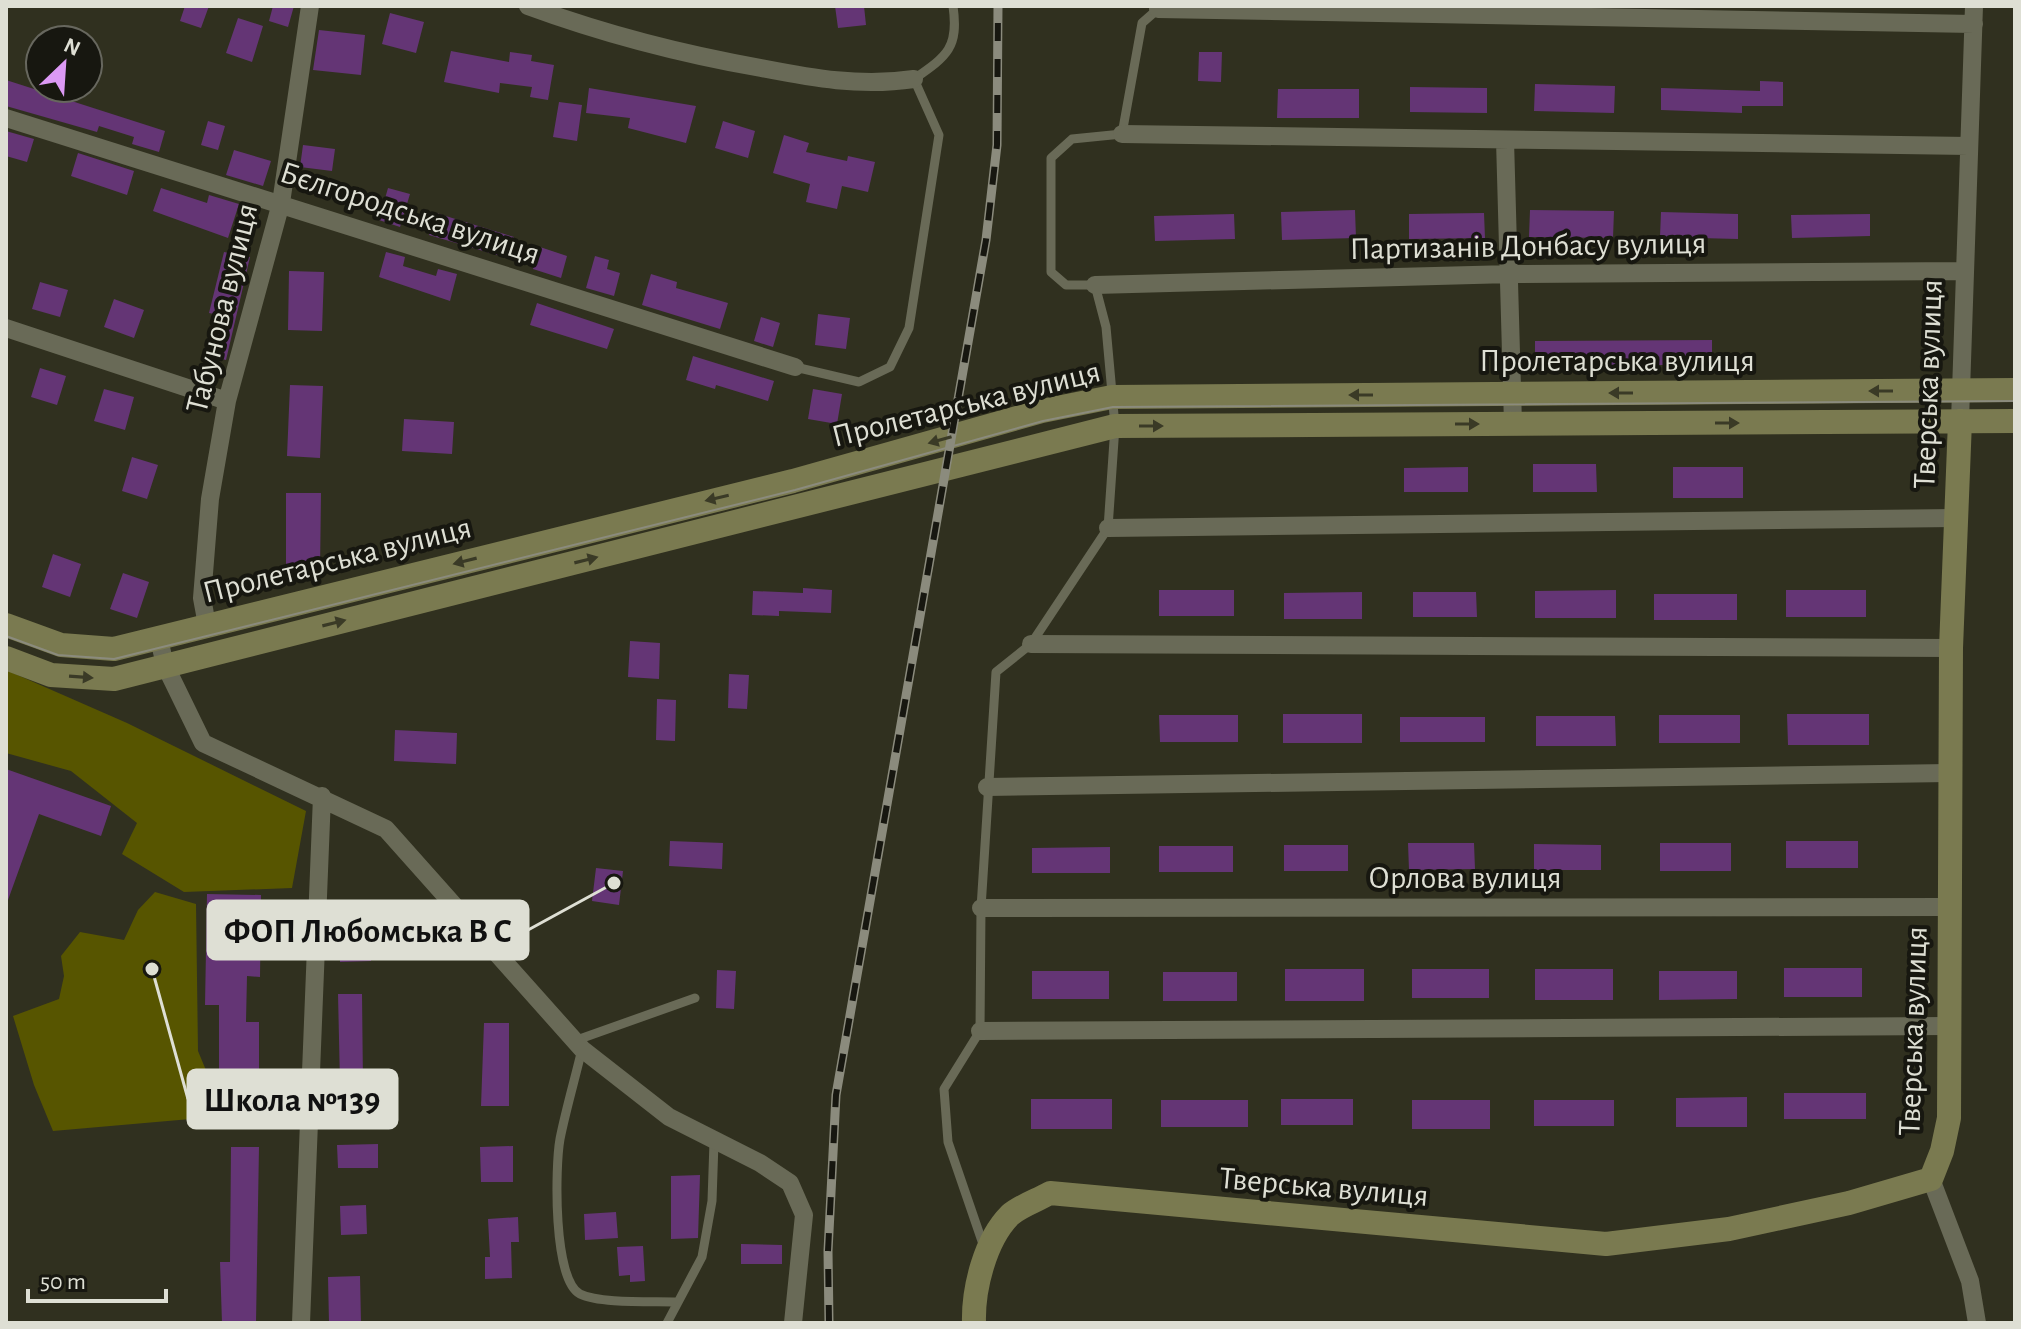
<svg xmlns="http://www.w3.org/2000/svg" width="2021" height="1329" font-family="'Alegreya Sans',sans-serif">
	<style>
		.green { fill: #575500 }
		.building { fill: #643575 }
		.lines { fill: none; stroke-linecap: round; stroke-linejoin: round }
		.lane { stroke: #696a57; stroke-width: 9 }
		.street { stroke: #696a57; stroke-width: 18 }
		.secondary { stroke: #7a7a50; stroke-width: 24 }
		.tram { stroke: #8b8b7d; stroke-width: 2 }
		.rail-casing { stroke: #8b8b7d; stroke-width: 9 }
		.rail { stroke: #171710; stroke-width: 6; stroke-dasharray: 18; stroke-linecap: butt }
		.oneway { fill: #3a3a26 }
		.labels { text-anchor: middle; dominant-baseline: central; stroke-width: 8; stroke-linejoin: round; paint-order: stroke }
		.street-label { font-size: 32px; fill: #dedfd4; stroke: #171710 }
		.leader { fill: none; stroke: #dedfd4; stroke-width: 3 }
		.callout-dot { fill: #dedfd4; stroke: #171710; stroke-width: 3 }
		.callout { fill: #dedfd4; stroke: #dedfd4; stroke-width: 3 }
		.callout-label { font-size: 34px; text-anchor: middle; font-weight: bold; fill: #111 }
	</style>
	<rect width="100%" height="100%" fill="#30301f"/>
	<path class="green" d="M6,670L127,723L306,811L292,888L184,892L122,854L137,823L71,771L6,753Z
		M155,892L196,904L198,1051L225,1116L53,1131L34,1085L13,1016L59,999L64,976L61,956L80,932L124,940L138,910Z"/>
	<path class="building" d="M185,6H209L201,28L180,21Z
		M273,6H294L288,27L269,21Z
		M835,6H864L866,25L838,28Z
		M390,13L424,22L416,53L382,44Z
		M238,18L263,26L252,62L226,53Z
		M319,30L365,35L361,75L313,70Z
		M451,51L509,62L510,52L532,55L531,61L554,65L548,100L530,97L532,87L500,83L499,93L444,82Z
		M1199,52H1222L1221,82L1198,81Z
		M6,80L165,131L159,152L132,144L134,137L99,126L97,132L6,106Z
		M1760,81L1783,82V106H1742V113L1661,110V88L1760,91Z
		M1535,84L1615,86L1614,113L1534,111Z
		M1410,87L1487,88V113L1410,112Z
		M589,88L696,106L686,143L628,128L630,118L586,113Z
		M1278,89H1359V118H1277Z
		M559,102L582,105L577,141L553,137Z
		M208,121L225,126L218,150L201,145Z
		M723,121L755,131L748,158L715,148Z
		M6,131L34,139L27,162L6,156Z
		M784,135L809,143L806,152L847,161L848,156L875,162L868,192L842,186L837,209L806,202L810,184L773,173Z
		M303,145L335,149L332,171L300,167Z
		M234,150L271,161L263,186L226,175Z
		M78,153L134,171L127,195L71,176Z
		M161,188L207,203L209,195L239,204L228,238L153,211Z
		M388,188L410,194L400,227L379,220Z
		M1355,210L1356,238L1282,240L1281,212Z
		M1530,210L1614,211L1613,238L1529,237Z
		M1661,212L1738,214V239L1660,237Z
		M436,213L514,237L507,258L429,235Z
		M1484,213L1485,238L1409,239V214Z
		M1234,214L1235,239L1155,241L1154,216Z
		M1870,214V236L1792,238L1791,215Z
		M540,247L567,256L561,278L533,269Z
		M224,252L250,257L226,360L205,355L214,314L209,313Z
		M386,252L405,257L403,266L436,276L438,269L457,274L450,301L379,277Z
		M595,256L609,260L607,269L620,273L614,296L586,288Z
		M289,271L324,272L322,331L288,330Z
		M651,274L677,282L676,288L728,303L720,329L642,305Z
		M40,282L68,290L60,317L32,309Z
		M114,299L144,310L134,338L104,327Z
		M537,303L614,329L607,349L530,325Z
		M818,314L850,318L846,349L815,345Z
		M761,317L780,323L773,347L754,341Z
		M1712,340V365H1535V341Z
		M693,356L774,381L768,401L716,385L715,389L686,380Z
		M40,368L66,376L57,405L31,397Z
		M290,385L323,386L320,458L287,456Z
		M104,389L134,397L125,430L94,421Z
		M813,389L842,394L837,424L808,419Z
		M404,419L454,422L452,454L402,451Z
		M132,457L158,465L147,499L122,491Z
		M1533,464H1596L1597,492H1533Z
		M1468,467V492H1404V468Z
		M1673,467H1743V498H1673Z
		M286,493H321L320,571L286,570Z
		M53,554L81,564L70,597L42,587Z
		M123,573L149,582L137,618L110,609Z
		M803,588L832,590L831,613L779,611V616L752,615L753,591L803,593Z
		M1159,590H1234V616H1159Z
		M1616,590V618H1535V591Z
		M1786,590H1866V617H1786Z
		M1362,592V619H1284V593Z
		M1413,592H1476L1477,617H1413Z
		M1654,594H1737V620H1654Z
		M630,641L660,643L659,679L628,677Z
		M729,674L749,675L747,709L728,708Z
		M657,699L676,700L675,741L656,740Z
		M1283,714H1362V743H1283Z
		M1787,714H1869V745H1788Z
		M1159,715H1238V742H1160Z
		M1659,715H1740V743H1659Z
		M1536,716H1615L1616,746H1536Z
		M1400,717H1485V742H1400Z
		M395,730L457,733L456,764L394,761Z
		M6,769L111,806L101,836L39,814L8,900Z
		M670,841L723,843L722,869L669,866Z
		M1786,841H1858V868H1786Z
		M1408,843H1474L1475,869L1409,870Z
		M1660,843H1731V871H1660Z
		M1534,844L1601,845V870H1534Z
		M1284,845H1348V871H1284Z
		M1159,846H1233V872H1159Z
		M1110,847V873H1032V848Z
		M596,868L623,871L619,905L592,901Z
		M207,894L261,895L260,977L247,976L246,1022H259V1082H219V1005H205Z
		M340,937H371V961L340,962Z
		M1784,968H1862V997H1784Z
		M1285,969H1364V1001H1285Z
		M1412,969H1489V998H1412Z
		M1535,969H1613V1000H1535Z
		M717,970L736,971L734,1009L716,1008Z
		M1032,971H1109V999H1032Z
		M1659,971H1737V999L1659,1000Z
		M1163,972H1237V1001H1163Z
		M338,994H362L363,1084L340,1083Z
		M484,1023H509V1106H481Z
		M1784,1093H1866V1119H1784Z
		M1747,1097V1127H1676V1098Z
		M1031,1099H1112V1129H1031Z
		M1281,1099H1353V1125H1281Z
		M1161,1100H1248V1127H1161Z
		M1412,1100H1490V1129H1412Z
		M1534,1100H1614V1126H1534Z
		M378,1144V1168H338L337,1145Z
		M513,1146V1182H481L480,1147Z
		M231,1147H259L256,1323H222L220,1262H230Z
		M700,1175L698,1238L671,1239V1176Z
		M366,1205L367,1234L341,1235L340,1206Z
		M616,1212L618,1238L585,1240L584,1214Z
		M518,1217L519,1242H511L512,1278L485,1279V1257H490L488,1219Z
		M741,1244L782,1245V1264H741Z
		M643,1246L645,1281L630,1282V1275L619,1276L617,1247Z
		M360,1276L361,1323H329L328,1277Z"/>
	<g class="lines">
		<path class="lane" d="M795,367L859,382L890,367L909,328L939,135L914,79C947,56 959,48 953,6
			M574,1041L695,998
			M582,1049C575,1079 566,1109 560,1139C555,1167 553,1280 580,1294C600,1304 654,1301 678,1302
			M984,1247L948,1142L944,1089L980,1031L981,908L996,672L1031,644L1108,528L1115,426L1106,327L1095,285H1066L1051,272V158L1072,139L1122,134L1142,23L1158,9
			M667,1323L702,1257L712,1201L714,1142"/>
		<path class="street" d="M528,6C604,34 682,54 761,68C813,78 860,87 914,79
			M1158,9L1974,24
			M6,118L795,367
			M1122,134L1969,146
			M1505,140L1513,424
			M1095,285L1511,274L1963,271
			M6,328L227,401
			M1960,421L1974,6
			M1108,528L1955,518
			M207,625L202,598L210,499L227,401L281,203L310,6
			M159,639L165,665L203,743L386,829L582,1049L669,1117L760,1163L790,1183L804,1215L793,1323
			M1031,644L1951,648
			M987,787L1949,773
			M981,908L1949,907
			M980,1031L1948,1026
			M1931,1179L1970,1281L1977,1323
			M301,1323L322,796"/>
		<path class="secondary" d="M6,625L61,645L114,649L793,481L1042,411L1112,397L2015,390
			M6,658L51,675L114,679L1115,426L2015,421
			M974,1323C973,1289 985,1240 1010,1215C1020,1206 1038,1200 1050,1193L1606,1244L1729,1229L1849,1203L1931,1179L1942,1151L1949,1118L1951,648L1960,421"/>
		<path class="tram" d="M6,636L58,655L114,659L795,490L1043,421L1113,407L2015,401"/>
		<defs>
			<path id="rail" d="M829,1323L828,1251L836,1095L986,240L997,145L998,6"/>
		</defs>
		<use href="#rail" class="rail-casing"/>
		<use href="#rail" class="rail"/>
	</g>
	<defs><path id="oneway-solid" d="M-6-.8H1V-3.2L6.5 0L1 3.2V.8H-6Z" transform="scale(2)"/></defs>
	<g class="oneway">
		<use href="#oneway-solid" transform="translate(1881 391) rotate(180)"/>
		<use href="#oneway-solid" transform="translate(1621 393) rotate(180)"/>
		<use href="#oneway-solid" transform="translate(1361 395) rotate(180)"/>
		<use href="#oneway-solid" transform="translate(1727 423)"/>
		<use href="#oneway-solid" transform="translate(1467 424)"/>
		<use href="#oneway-solid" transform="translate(1151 426)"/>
		<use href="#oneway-solid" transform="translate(940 440) rotate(164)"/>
		<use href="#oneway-solid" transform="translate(717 498) rotate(167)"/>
		<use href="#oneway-solid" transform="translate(586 560) rotate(-14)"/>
		<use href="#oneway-solid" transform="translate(465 561) rotate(166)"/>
		<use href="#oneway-solid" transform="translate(334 623) rotate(-14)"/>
		<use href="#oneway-solid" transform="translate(81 677) rotate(4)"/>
	</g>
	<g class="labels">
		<g class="street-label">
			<text transform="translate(410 213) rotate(18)">Бєлгородська вулиця</text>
			<text transform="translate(1528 246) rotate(-1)">Партизанів Донбасу вулиця</text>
			<text transform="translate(222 308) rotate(-76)">Табунова вулиця</text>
			<text x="1617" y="361">Пролетарська вулиця</text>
			<text transform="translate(1928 384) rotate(-88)">Тверська вулиця</text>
			<text transform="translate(966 404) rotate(-14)">Пролетарська вулиця</text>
			<text transform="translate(337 560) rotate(-14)">Пролетарська вулиця</text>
			<text x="1465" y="878">Орлова вулиця</text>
			<text transform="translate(1913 1031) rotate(-88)">Тверська вулиця</text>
			<text transform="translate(1324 1187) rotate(5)">Тверська вулиця</text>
		</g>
	</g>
	<path class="leader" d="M614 883L528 930M152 969L188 1099"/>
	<g class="callout-dot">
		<circle cx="614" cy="883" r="8"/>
		<circle cx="152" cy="969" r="8"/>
	</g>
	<g class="callout">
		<rect x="208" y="901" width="320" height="58" rx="8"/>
		<rect x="188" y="1070" width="209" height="58" rx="8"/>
	</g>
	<g class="callout-label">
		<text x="368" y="942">ФОП Любомська В С</text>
		<text x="292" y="1111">Школа №139</text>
	</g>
	<rect width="2021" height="1329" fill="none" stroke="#dedfd4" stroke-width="16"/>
	<g transform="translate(64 64) rotate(25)"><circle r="38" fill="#171710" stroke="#67675e" stroke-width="2"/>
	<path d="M0-6L14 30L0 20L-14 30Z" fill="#dc99f5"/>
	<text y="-12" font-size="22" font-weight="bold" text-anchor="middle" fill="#dedfd4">N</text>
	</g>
	<path d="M28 1289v12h138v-12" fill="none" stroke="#dedfd4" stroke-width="4"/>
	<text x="40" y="1289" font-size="24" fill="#dedfd4" stroke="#171710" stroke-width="6" paint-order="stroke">50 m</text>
</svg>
